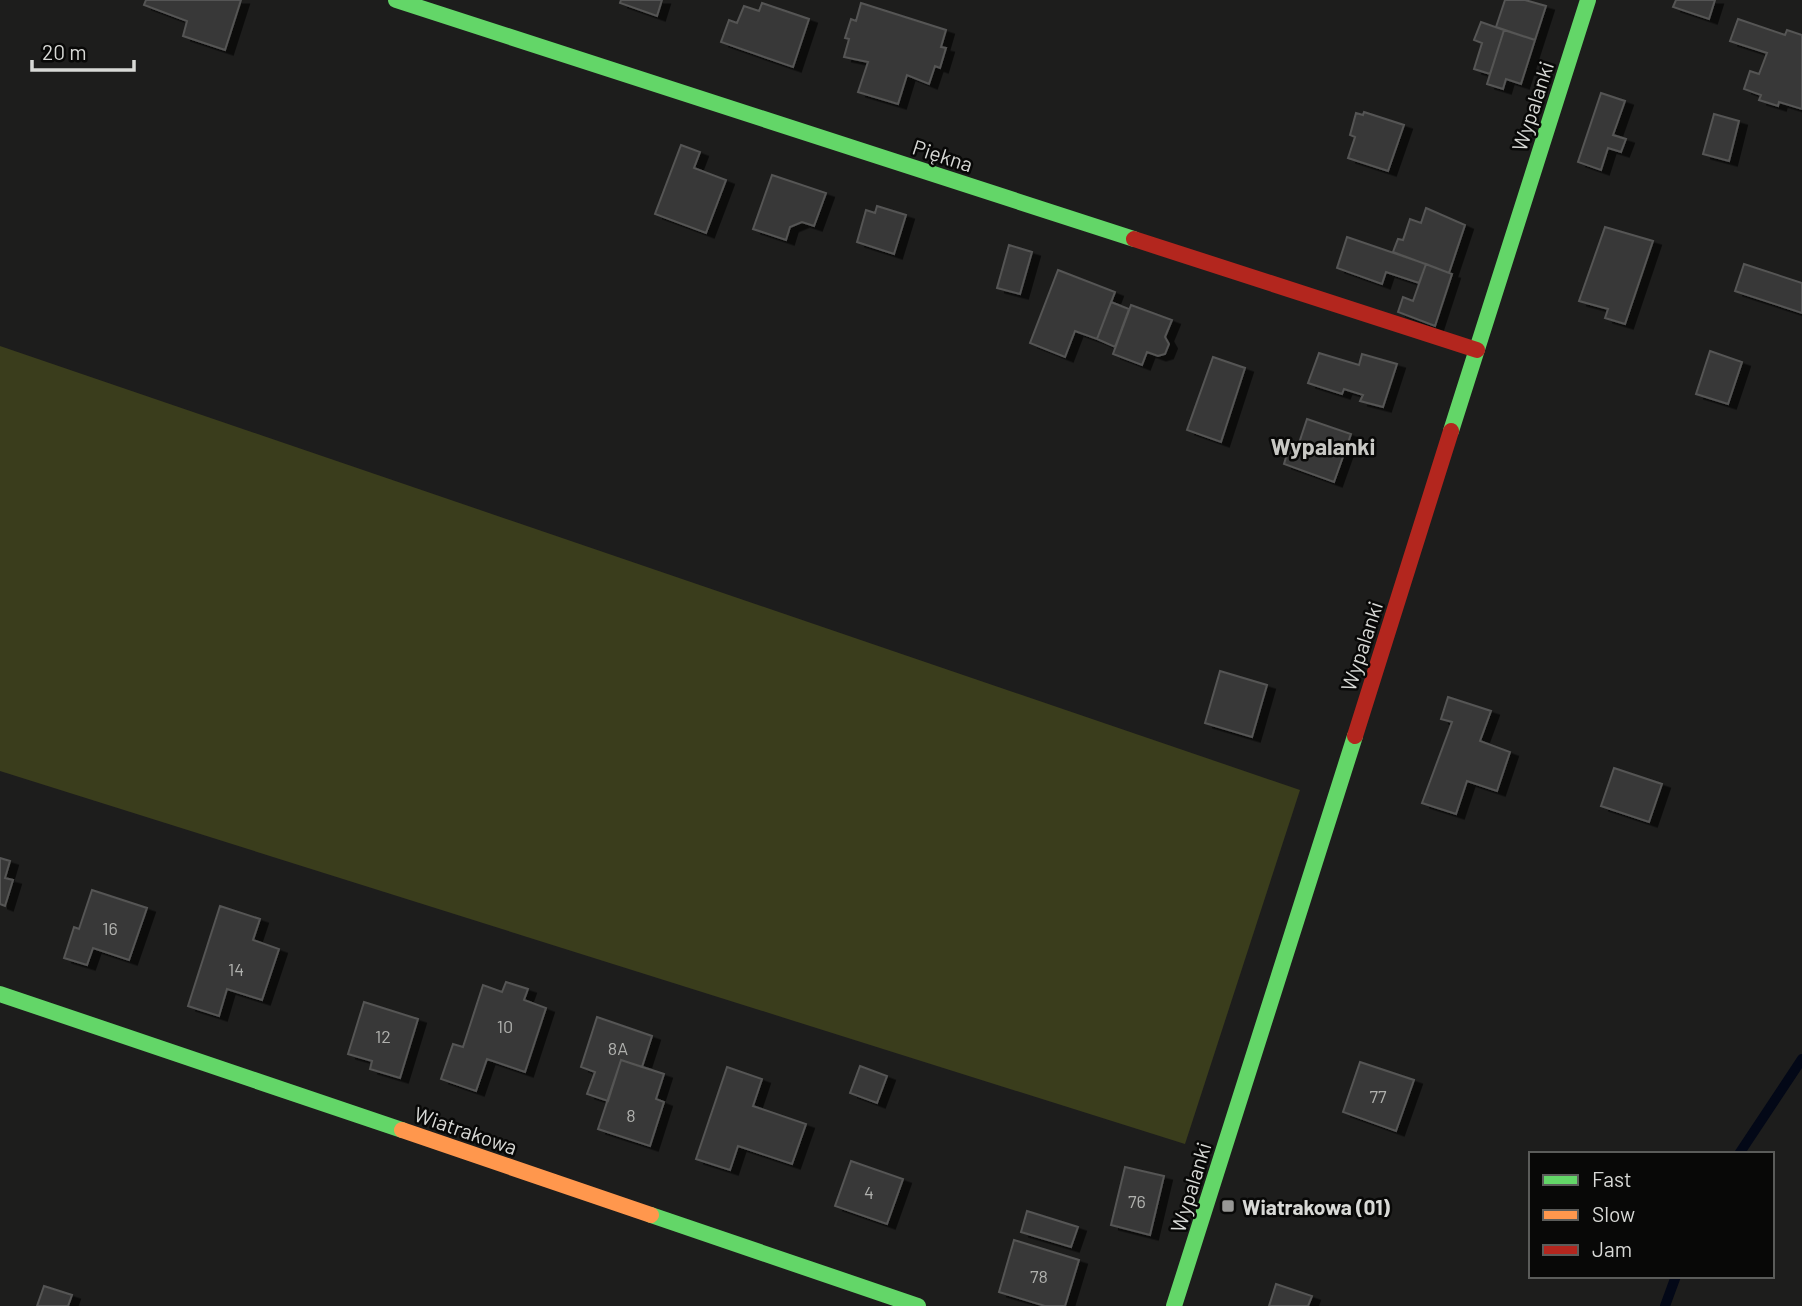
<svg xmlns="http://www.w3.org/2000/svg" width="1802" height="1306" font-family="Barlow,sans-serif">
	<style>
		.green { fill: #3a3d1c }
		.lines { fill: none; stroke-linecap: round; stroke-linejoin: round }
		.stream { stroke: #030817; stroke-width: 10 }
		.building { fill: #393938; stroke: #555554; stroke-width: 2; filter: url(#shadow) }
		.fast { stroke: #63d668; stroke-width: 16 }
		.slow { stroke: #ff974d; stroke-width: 16 }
		.jam { stroke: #b3261e; stroke-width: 16 }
		.poi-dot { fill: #979795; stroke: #080807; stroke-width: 2.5 }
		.labels { text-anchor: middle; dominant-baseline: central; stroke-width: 5; stroke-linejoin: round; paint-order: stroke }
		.number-label { font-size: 18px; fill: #b0b1ae }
		.street-label { font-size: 21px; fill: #d8d9d6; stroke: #080807 }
		.poi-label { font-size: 21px; font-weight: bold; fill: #d8d9d6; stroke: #080807; text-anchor: start }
		.neighbourhood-label { font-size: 23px; font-weight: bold; fill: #c8c8c4; stroke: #080807 }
	</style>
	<defs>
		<filter id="shadow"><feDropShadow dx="8" dy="4.5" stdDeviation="0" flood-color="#0009"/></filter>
	</defs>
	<rect width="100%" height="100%" fill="#1d1d1c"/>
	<path class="green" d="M0,346L1300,790L1185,1144L0,771Z"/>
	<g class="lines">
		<path class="stream" d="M1739,1154L1802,1059
			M1665,1306L1676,1276"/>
	</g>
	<path class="building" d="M146,0H241L225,50L183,36L187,21L144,5Z
		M621,0H662L657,16L620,3Z
		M1505,0H1525L1546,6L1535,40L1496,27Z
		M1676,0H1715L1709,19L1673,7Z
		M762,3L809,19L793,67L721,42L729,20L737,23L744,6L759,11Z
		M861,3L946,30L941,47L946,48L940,68L935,66L929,84L907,75L898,104L858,92L868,62L844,57L849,39L845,38L851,19L856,21Z
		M1738,19L1785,35L1787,30L1802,35V109L1779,102L1778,106L1759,100L1761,95L1744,89L1750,71L1759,74L1767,53L1730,41Z
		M1481,22L1504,30L1490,74L1474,69L1482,43L1474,40Z
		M1504,30L1535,40L1521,84L1506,79L1503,89L1487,84Z
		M1601,93L1625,101L1613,135L1626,139L1621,152L1608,148L1601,170L1578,162Z
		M1364,112L1404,125L1388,171L1348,158L1355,137L1350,135L1356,113L1363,115Z
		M1714,114L1739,121L1729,161L1703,154Z
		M681,145L700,152L694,168L726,180L706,233L655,214Z
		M772,175L826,193L814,226L802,222L790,227L786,240L753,229Z
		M877,206L906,215L894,254L857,242L866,210L875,213Z
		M1426,208L1465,225L1449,273L1393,252L1398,239L1403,240L1410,219L1421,223Z
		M1605,227L1653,241L1625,324L1605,318L1608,309L1579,301Z
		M1347,237L1426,264L1419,283L1386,272L1382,284L1337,268Z
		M1009,245L1032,252L1020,294L997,288Z
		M1426,264L1452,274L1435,326L1398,312L1403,297L1413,301Z
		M1744,264L1802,283V313L1735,291Z
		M1058,270L1115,292L1097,339L1075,331L1065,357L1030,343Z
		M1111,302L1129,309L1115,347L1097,339Z
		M1131,305L1172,320L1165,337L1169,344L1165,354L1158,356L1147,352L1142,365L1113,354Z
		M1710,351L1742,362L1728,404L1696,394Z
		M1319,353L1359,365L1362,354L1397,364L1383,407L1360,401L1363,395L1344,389L1342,394L1308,383Z
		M1213,357L1245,368L1221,442L1187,430Z
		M1307,419L1351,434L1334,482L1284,464L1290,444L1298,446Z
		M1220,671L1267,685L1252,737L1205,723Z
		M1448,697L1491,711L1480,741L1510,752L1497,791L1467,781L1456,814L1422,803L1452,722L1441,719Z
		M1614,768L1662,784L1649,822L1601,806Z
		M0,858L10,861L5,878L13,880L5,906L0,904Z
		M92,890L147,908L129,960L93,948L87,965L64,958L74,927L79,929Z
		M220,906L260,919L253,940L279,949L262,1000L227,989L219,1016L188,1006Z
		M506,982L528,989L524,1000L546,1008L525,1072L487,1059L476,1091L441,1079L453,1044L463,1047L483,985L502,992Z
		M364,1002L418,1019L400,1078L370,1069L372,1061L348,1054Z
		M597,1017L652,1036L642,1067L621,1060L608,1101L587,1094L595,1072L581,1067Z
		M621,1060L664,1074L656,1099L664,1102L650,1146L598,1129Z
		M1360,1062L1414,1080L1396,1131L1343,1112Z
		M860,1066L887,1076L877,1103L850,1093Z
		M727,1067L762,1079L753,1106L806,1124L792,1164L738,1146L730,1170L696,1159Z
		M851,1161L903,1179L887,1224L835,1206Z
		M1125,1167L1164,1176L1150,1235L1111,1225Z
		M1027,1211L1078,1227L1071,1247L1021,1232Z
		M1014,1240L1079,1260L1065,1306H1045L999,1292Z
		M1276,1284L1312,1296L1308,1306H1269Z
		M44,1286L72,1295L68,1306H37Z"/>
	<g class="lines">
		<path class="fast" d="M396,0L1134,239
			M1451,431L1588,0
			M0,994L402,1130
			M651,1215L918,1306
			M1174,1306L1355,736"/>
		<path class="slow" d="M402,1130L651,1215"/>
		<path class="jam" d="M1134,239L1477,350
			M1355,736L1451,431"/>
	</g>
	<rect class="poi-dot" x="1221" y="1199" width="14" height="14" rx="3.5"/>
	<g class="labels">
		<g class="number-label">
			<text x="110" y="928">16</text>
			<text x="236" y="969">14</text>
			<text x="505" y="1026">10</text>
			<text x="383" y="1036">12</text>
			<text x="618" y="1048">8A</text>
			<text x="1378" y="1096">77</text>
			<text x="631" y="1115">8</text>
			<text x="869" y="1192">4</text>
			<text x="1137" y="1201">76</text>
			<text x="1039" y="1276">78</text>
		</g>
		<g class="street-label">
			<text transform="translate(1532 106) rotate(-72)">Wypalanki</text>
			<text transform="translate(943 155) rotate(18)">Piękna</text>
			<text transform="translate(1361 646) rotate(-72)">Wypalanki</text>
			<text transform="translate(466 1130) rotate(19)">Wiatrakowa</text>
			<text transform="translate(1190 1187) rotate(-73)">Wypalanki</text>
		</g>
		<g class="poi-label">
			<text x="1242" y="1206">Wiatrakowa (01)</text>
		</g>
		<g class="neighbourhood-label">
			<text x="1323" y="446">Wypalanki</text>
		</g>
	</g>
	<rect x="1529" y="1152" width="245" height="126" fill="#080807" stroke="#5b5c5a" stroke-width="2"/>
	<rect x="1543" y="1175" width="35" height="10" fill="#63d668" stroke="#5b5c5a" stroke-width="2"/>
	<text x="1592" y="1187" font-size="21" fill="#d8d9d6">Fast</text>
	<rect x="1543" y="1210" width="35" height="10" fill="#ff974d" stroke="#5b5c5a" stroke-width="2"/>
	<text x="1592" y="1222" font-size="21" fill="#d8d9d6">Slow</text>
	<rect x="1543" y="1245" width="35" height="10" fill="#b3261e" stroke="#5b5c5a" stroke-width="2"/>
	<text x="1592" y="1257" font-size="21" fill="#d8d9d6">Jam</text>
	<path d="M32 60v10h102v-10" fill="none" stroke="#d8d9d6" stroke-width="3.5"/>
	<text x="42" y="60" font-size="21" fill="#d8d9d6" stroke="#080807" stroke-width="5" paint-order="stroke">20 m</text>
</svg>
